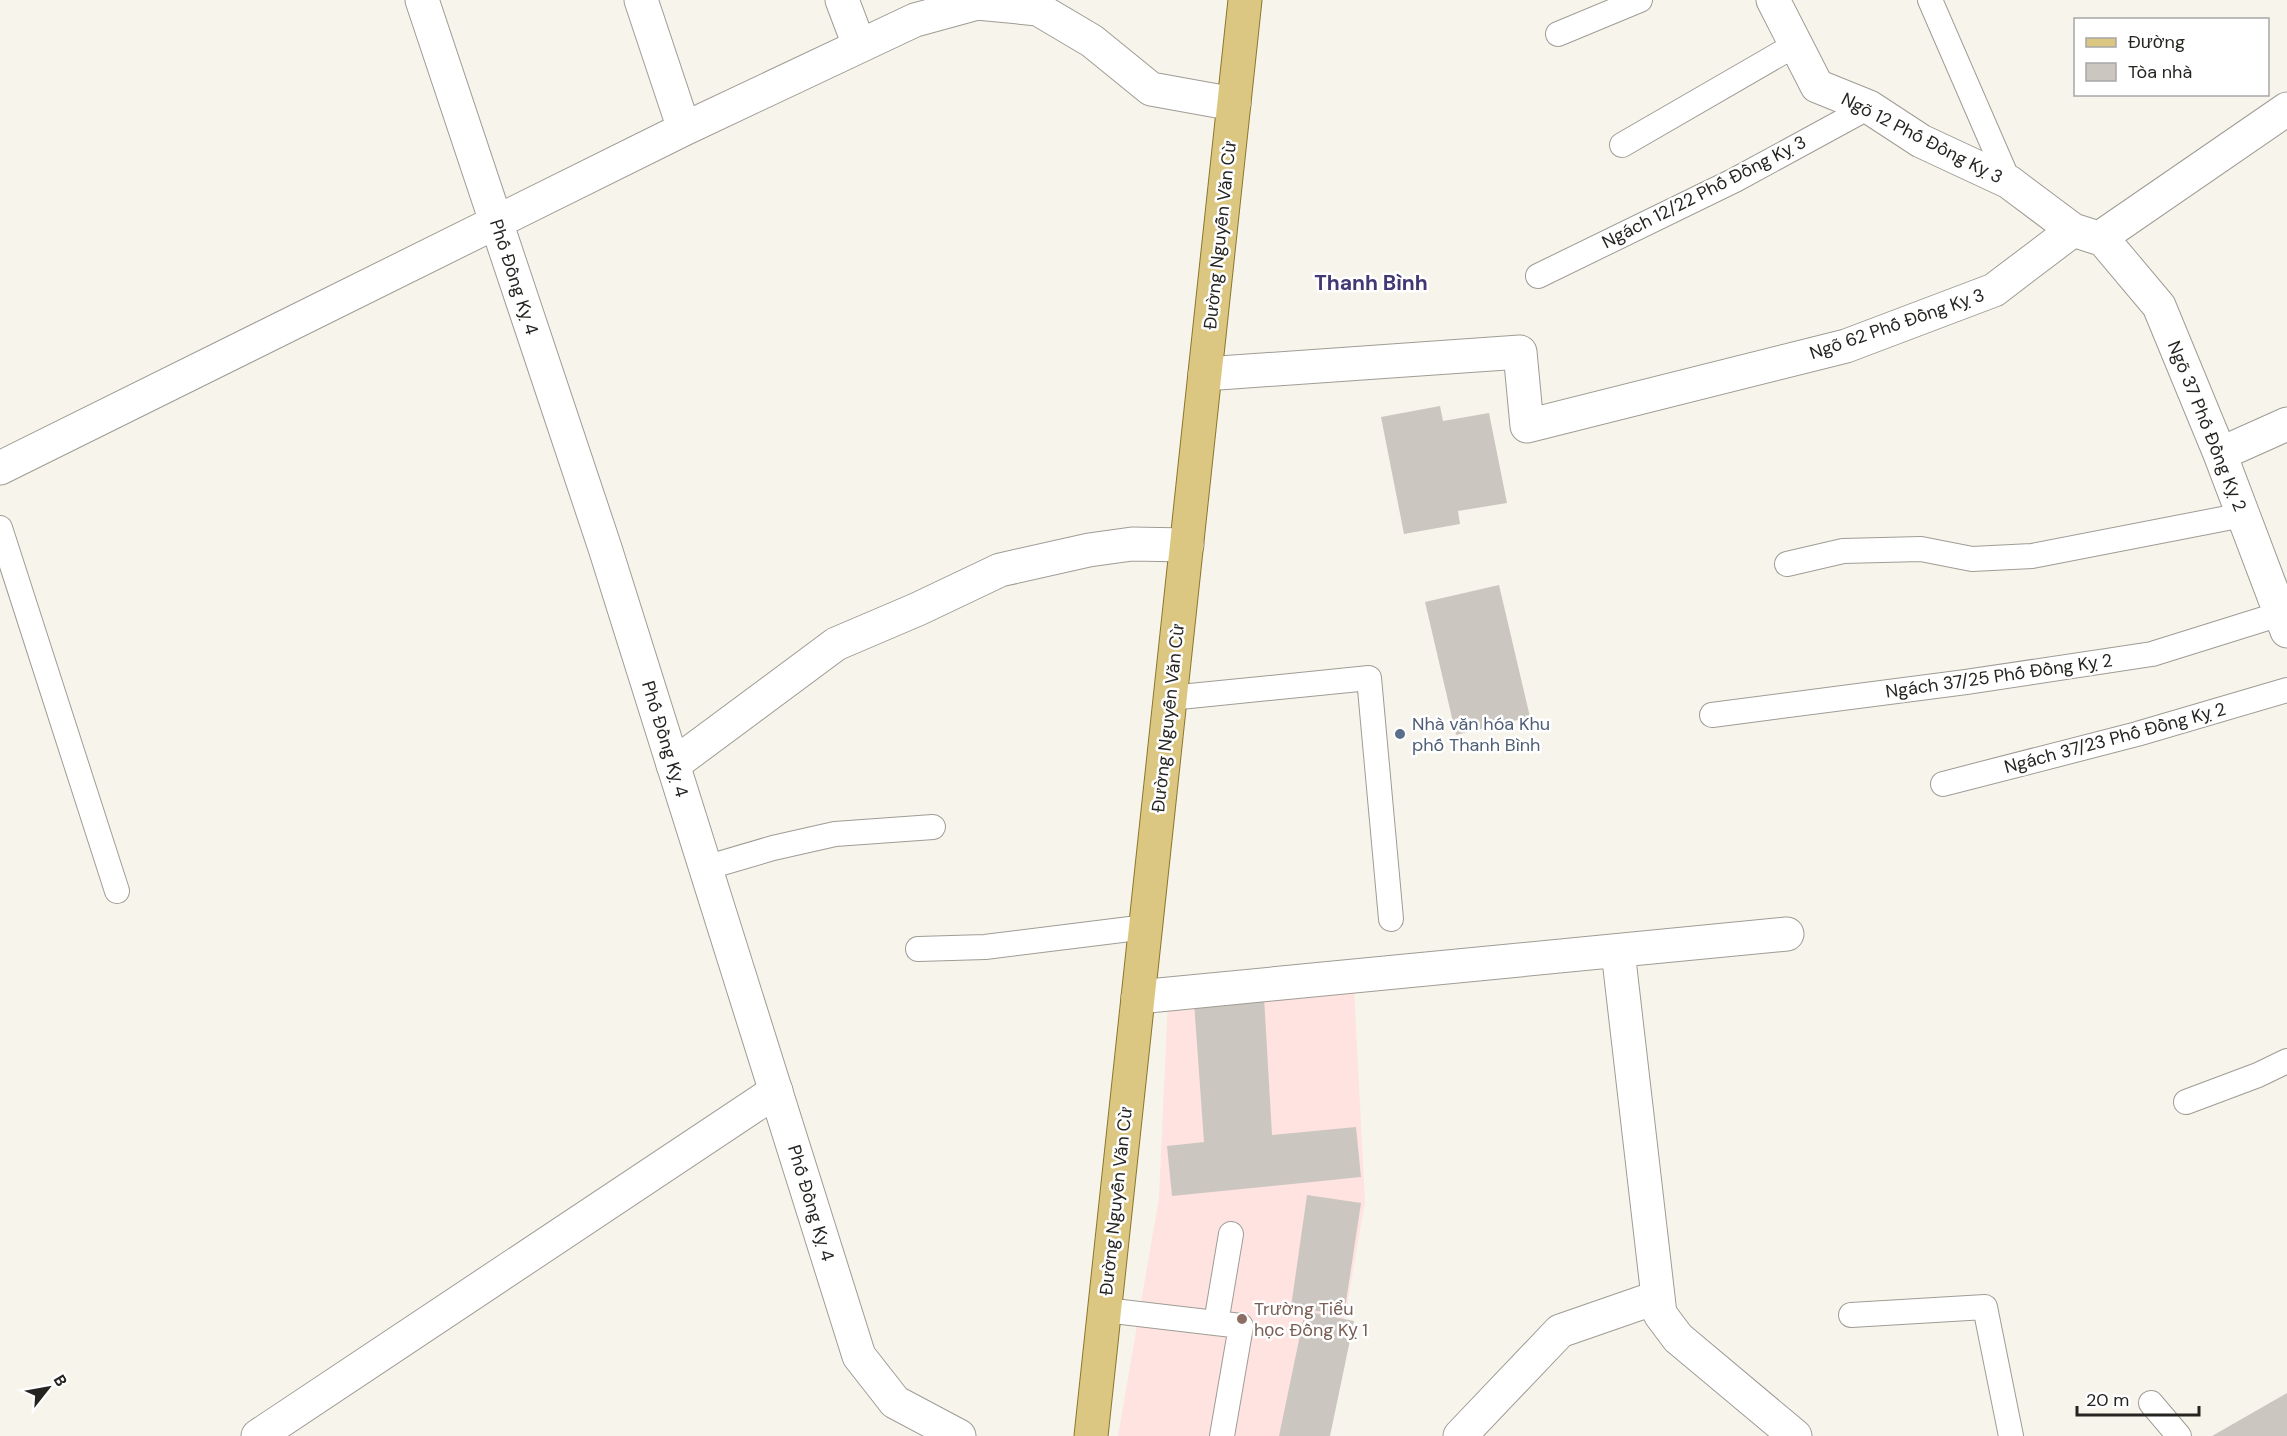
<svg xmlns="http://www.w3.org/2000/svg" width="2287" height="1436" font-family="'DM Sans',sans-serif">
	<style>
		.education { fill: #fee3e0 }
		.building { fill: #ccc6c0 }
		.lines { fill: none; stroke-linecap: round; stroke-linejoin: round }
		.service-casing { stroke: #9f9c95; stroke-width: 26 }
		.minor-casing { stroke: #9f9c95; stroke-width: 35 }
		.tertiary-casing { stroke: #9f9c95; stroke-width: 35 }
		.primary-casing { stroke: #8c762a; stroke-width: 35 }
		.service { stroke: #fff; stroke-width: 24 }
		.minor { stroke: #fff; stroke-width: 33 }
		.tertiary { stroke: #fff; stroke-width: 33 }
		.primary { stroke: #dbc782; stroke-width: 33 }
		.service-dot { fill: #5c6f8a; stroke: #fff; stroke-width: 2 }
		.education-dot { fill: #8d6e63; stroke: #fff; stroke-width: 2 }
		.labels { text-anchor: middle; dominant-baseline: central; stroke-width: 5; stroke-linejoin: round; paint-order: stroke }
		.street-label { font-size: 18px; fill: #252421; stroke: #fff }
		.service-label { font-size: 18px; fill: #4e5e75; stroke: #fff; text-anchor: start }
		.education-label { font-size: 18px; fill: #785e54; stroke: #fff; text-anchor: start }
		.quarter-label { font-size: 21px; font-weight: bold; fill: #413874; stroke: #fff }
	</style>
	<rect width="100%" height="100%" fill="#f7f4ec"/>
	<path class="education" d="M1354,988L1365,1202L1324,1436H1118L1159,1198L1168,1000Z"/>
	<path class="building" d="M1440,406L1443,421L1489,413L1507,503L1458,511L1460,524L1404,534L1381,417Z
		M1499,585L1530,717L1456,735L1425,602Z
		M1264,997L1272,1135L1356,1127L1361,1177L1172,1196L1167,1146L1204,1142L1194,1002Z
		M1307,1195L1361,1203L1344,1315L1291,1307Z
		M1305,1311L1354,1321L1330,1436H1279Z
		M2287,1393V1436H2212Z"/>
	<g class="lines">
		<defs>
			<path id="service" d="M1930,0L2009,182
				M1558,34L1640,0
				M1622,145L1795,45
				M1538,276L1735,180L1869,107
				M0,528L117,891
				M1787,564L1843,551L1921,549L1972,559L2032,556L2243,515
				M1170,698L1369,678L1391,919
				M1712,715L1966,682L2152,654L2280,614
				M1943,784L2137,734L2287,690
				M705,868L773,848L835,834L933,827
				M918,949L985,947L1146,927
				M2186,1102L2258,1075L2287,1061
				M1105,1310L1241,1326L1222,1436
				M1851,1315L1985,1307L2011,1436
				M1216,1323L1231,1234
				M2151,1403L2179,1436"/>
			<path id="minor" d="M641,0L684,129
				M842,0L859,45
				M1773,0L1817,86L1869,107L1921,141L2009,182L2073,230
				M2101,237L2159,306L2220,454L2287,631
				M1205,374L1520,352L1527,426L1846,346L1994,290L2073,230L2098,238L2101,237L2287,109
				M2220,454L2287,424
				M0,468L684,129L915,20L977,3L1038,9L1092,41L1151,89L1234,104
				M673,765L836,644L918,609L1000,570L1089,550L1132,544L1187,545
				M1618,951L1660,1314L1678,1338L1795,1436
				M1138,997L1787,934
				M258,1436L776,1091
				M1460,1436L1560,1331L1658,1297"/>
			<path id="tertiary" d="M422,0L605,548L859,1356L895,1402L959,1436"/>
			<path id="primary" d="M1091,1436L1245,0"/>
		</defs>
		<use href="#service" class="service-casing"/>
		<use href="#minor" class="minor-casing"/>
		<use href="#tertiary" class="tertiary-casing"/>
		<use href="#primary" class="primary-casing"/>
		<use href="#service" class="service"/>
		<use href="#minor" class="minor"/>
		<use href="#tertiary" class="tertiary"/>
		<use href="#primary" class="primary"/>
	</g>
	<circle class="service-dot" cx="1400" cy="734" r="6"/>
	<circle class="education-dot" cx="1242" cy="1319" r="6"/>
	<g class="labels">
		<g class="street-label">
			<text transform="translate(1922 138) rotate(27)">Ngõ 12 Phố Đồng Kỵ 3</text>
			<text transform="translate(1704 192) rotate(-27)">Ngách 12/22 Phố Đồng Kỵ 3</text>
			<text transform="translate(1220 235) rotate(-84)">Đường Nguyễn Văn Cừ</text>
			<text transform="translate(514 277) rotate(72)">Phố Đồng Kỵ 4</text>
			<text transform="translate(1897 324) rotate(-19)">Ngõ 62 Phố Đồng Kỵ 3</text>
			<text transform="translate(2207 426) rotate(68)">Ngõ 37 Phố Đồng Kỵ 2</text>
			<text transform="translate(1999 676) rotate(-8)">Ngách 37/25 Phố Đồng Kỵ 2</text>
			<text transform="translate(1168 718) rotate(-84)">Đường Nguyễn Văn Cừ</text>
			<text transform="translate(2115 738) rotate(-15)">Ngách 37/23 Phố Đồng Kỵ 2</text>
			<text transform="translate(665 739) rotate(73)">Phố Đồng Kỵ 4</text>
			<text transform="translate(1116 1201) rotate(-84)">Đường Nguyễn Văn Cừ</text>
			<text transform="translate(811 1203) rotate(73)">Phố Đồng Kỵ 4</text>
		</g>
		<g class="service-label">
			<text x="1412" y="724">Nhà văn hóa Khu<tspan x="1412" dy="21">phố Thanh Bình</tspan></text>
		</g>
		<g class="education-label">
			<text x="1254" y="1309">Trường Tiểu<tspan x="1254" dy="21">học Đồng Kỵ 1</tspan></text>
		</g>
		<g class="quarter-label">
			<text x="1371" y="283">Thanh Bình</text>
		</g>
	</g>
	<rect x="2074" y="18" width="195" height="78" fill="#ffffff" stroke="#a8a7a6" stroke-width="1.5"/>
	<rect x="2086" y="38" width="30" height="9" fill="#dbc782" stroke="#a8a7a6" stroke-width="1.5"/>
	<text x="2128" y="48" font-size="18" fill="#252421">Đường</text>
	<rect x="2086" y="63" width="30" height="18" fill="#ccc6c0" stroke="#a8a7a6" stroke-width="1.5"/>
	<text x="2128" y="78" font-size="18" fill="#252421">Tòa nhà</text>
	<g transform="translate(48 1388) rotate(59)" stroke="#ffffff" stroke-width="4.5" paint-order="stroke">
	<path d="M0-4.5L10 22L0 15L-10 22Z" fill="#252421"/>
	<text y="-9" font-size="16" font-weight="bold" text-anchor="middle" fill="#252421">B</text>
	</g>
	<path d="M2077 1406v9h122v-9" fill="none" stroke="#252421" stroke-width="3"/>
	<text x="2086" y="1406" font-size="18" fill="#252421" stroke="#ffffff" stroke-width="4.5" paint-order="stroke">20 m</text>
</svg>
